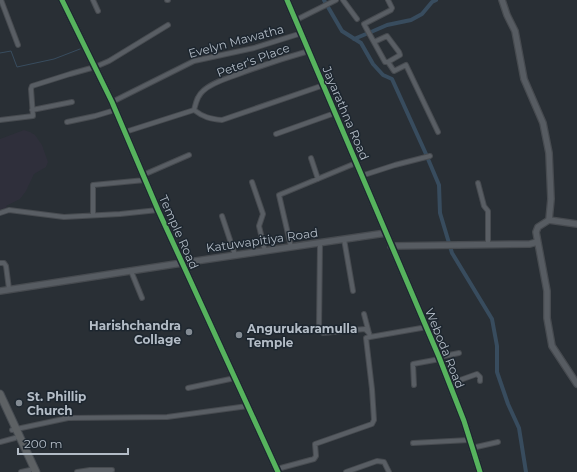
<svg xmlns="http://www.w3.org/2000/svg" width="577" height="472" font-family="Montserrat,sans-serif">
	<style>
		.medical { fill: #2f2f3b }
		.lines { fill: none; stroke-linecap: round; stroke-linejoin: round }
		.stream { stroke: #384c5e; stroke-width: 1 }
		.canal { stroke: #384c5e; stroke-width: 4 }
		.street-casing { stroke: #474b50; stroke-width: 6 }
		.secondary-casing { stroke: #474b50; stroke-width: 8 }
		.highway-casing { stroke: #464b51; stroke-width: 9 }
		.street { stroke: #595e64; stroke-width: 4 }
		.secondary { stroke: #575c62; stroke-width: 5.5 }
		.highway { stroke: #5d6164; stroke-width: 7 }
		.cycleway-casing { stroke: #1d262f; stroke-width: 8 }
		.cycleway { stroke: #56b35d; stroke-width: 5 }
		.poi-dot { fill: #838b93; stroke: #1d262f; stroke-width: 1.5 }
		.labels { text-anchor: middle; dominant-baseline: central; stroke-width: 3; stroke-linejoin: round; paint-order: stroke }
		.street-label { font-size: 12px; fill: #b3bcc6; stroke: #1d262f }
		.poi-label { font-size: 12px; font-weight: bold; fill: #b3bcc6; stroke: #1d262f; text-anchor: start }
	</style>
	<rect width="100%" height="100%" fill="#292f35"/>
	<path class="medical" d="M24,130L30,132L35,135L42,145L48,162L46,167L34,174L26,191L20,199L6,206L9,210L0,213V139Z"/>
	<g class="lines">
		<path class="stream" d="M0,53L11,51L17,67L54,59L80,49"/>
		<path class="canal" d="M324,0L325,2
			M328,7L342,31L361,43L373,64L383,75L392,79L426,154
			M371,32L387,25L411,20L422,14L432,2L436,0
			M354,39L366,34
			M428,159L439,185L440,213L452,253L492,319L497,346V372L508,404L519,428L526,472"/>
		<defs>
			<path id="street" d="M1,0L18,45
				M93,0L98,11
				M167,0H168
				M343,0L357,19
				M296,20L336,0
				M374,42L387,36L399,52L400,55L388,62H385L365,26L364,24L391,10L392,8L388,0
				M388,62L394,71L406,65L438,132
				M112,102L194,61L254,48L302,33
				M32,110L72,102
				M194,110C203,117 210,119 222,120L324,85
				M0,120L33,116L31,89L32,86L70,74L95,67L109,61L168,25
				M67,122L95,116L115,110
				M125,132L194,110C196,103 197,96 203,91C211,83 225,79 236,75C260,66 284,58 309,51
				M276,134L335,113
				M311,158L318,179
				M143,175L189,155
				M361,176L395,165L430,156
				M252,182L263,214L259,226L265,251
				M478,183L484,206L488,211V243
				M0,213L9,210L64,217L120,214L158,210
				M93,215V185L145,180
				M222,216L235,255
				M344,239L353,291
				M320,243L319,329L323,333L365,329L369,333
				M291,247L279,195L356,163
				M0,263H4L6,266L9,289
				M131,271L142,298
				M370,337L427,327
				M439,357L459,353
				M449,384L477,374L480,377V381
				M414,385L413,364L440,359
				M188,388L235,378
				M12,430L68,418L167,417L248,406
				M0,442L15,438
				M413,443L469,440
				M472,448L498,442
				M277,469L314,459L316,456L315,444L372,424L374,420L372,389L366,338L370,337L364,314
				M21,472L30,470
				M77,472L90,470H112
				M346,472L377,461L384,462L389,472"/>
			<path id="secondary" d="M62,0L112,102L158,210L278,472
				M287,0L439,357L464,421L480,472
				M502,0L507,15L515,31L524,79L543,123L549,153L551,199L549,220
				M577,224L549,220L538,227L536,232L547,291V318L552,346L577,384
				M391,246L530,244L537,242
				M0,291L182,263L386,233"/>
			<path id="highway" d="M0,394L36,472"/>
		</defs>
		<use href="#street" class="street-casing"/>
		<use href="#secondary" class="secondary-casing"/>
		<use href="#highway" class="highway-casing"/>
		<use href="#street" class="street"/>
		<use href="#secondary" class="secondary"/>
		<use href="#highway" class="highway"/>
		<defs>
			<path id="cycleway" d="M62,0L112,102L158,210L278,472
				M287,0L439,357L464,421L480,472"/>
		</defs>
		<use href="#cycleway" class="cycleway-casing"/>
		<use href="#cycleway" class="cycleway"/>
	</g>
	<g class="poi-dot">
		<circle cx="189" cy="332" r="4"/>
		<circle cx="239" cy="335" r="4"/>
		<circle cx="19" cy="403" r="4"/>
	</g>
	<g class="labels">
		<g class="street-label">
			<text transform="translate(236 41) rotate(-15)">Evelyn Mawatha</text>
			<text transform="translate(253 60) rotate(-20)">Peter's Place</text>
			<text transform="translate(346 113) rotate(67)">Jayarathna Road</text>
			<text transform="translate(179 232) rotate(66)">Temple Road</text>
			<text transform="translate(262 240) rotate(-8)">Katuwapitiya Road</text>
			<text transform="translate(445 348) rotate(68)">Weboda Road</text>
		</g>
		<g class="poi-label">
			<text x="181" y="325" text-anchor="end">Harishchandra<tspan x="181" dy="14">Collage</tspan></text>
			<text x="247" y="328">Angurukaramulla<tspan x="247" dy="14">Temple</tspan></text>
			<text x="27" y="396">St. Phillip<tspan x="27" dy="14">Church</tspan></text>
		</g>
	</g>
	<path d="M18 448v6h110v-6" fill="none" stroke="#b3bcc6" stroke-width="2"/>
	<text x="24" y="448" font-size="12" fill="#b3bcc6" stroke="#1d262f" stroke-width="3" paint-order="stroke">200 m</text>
</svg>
